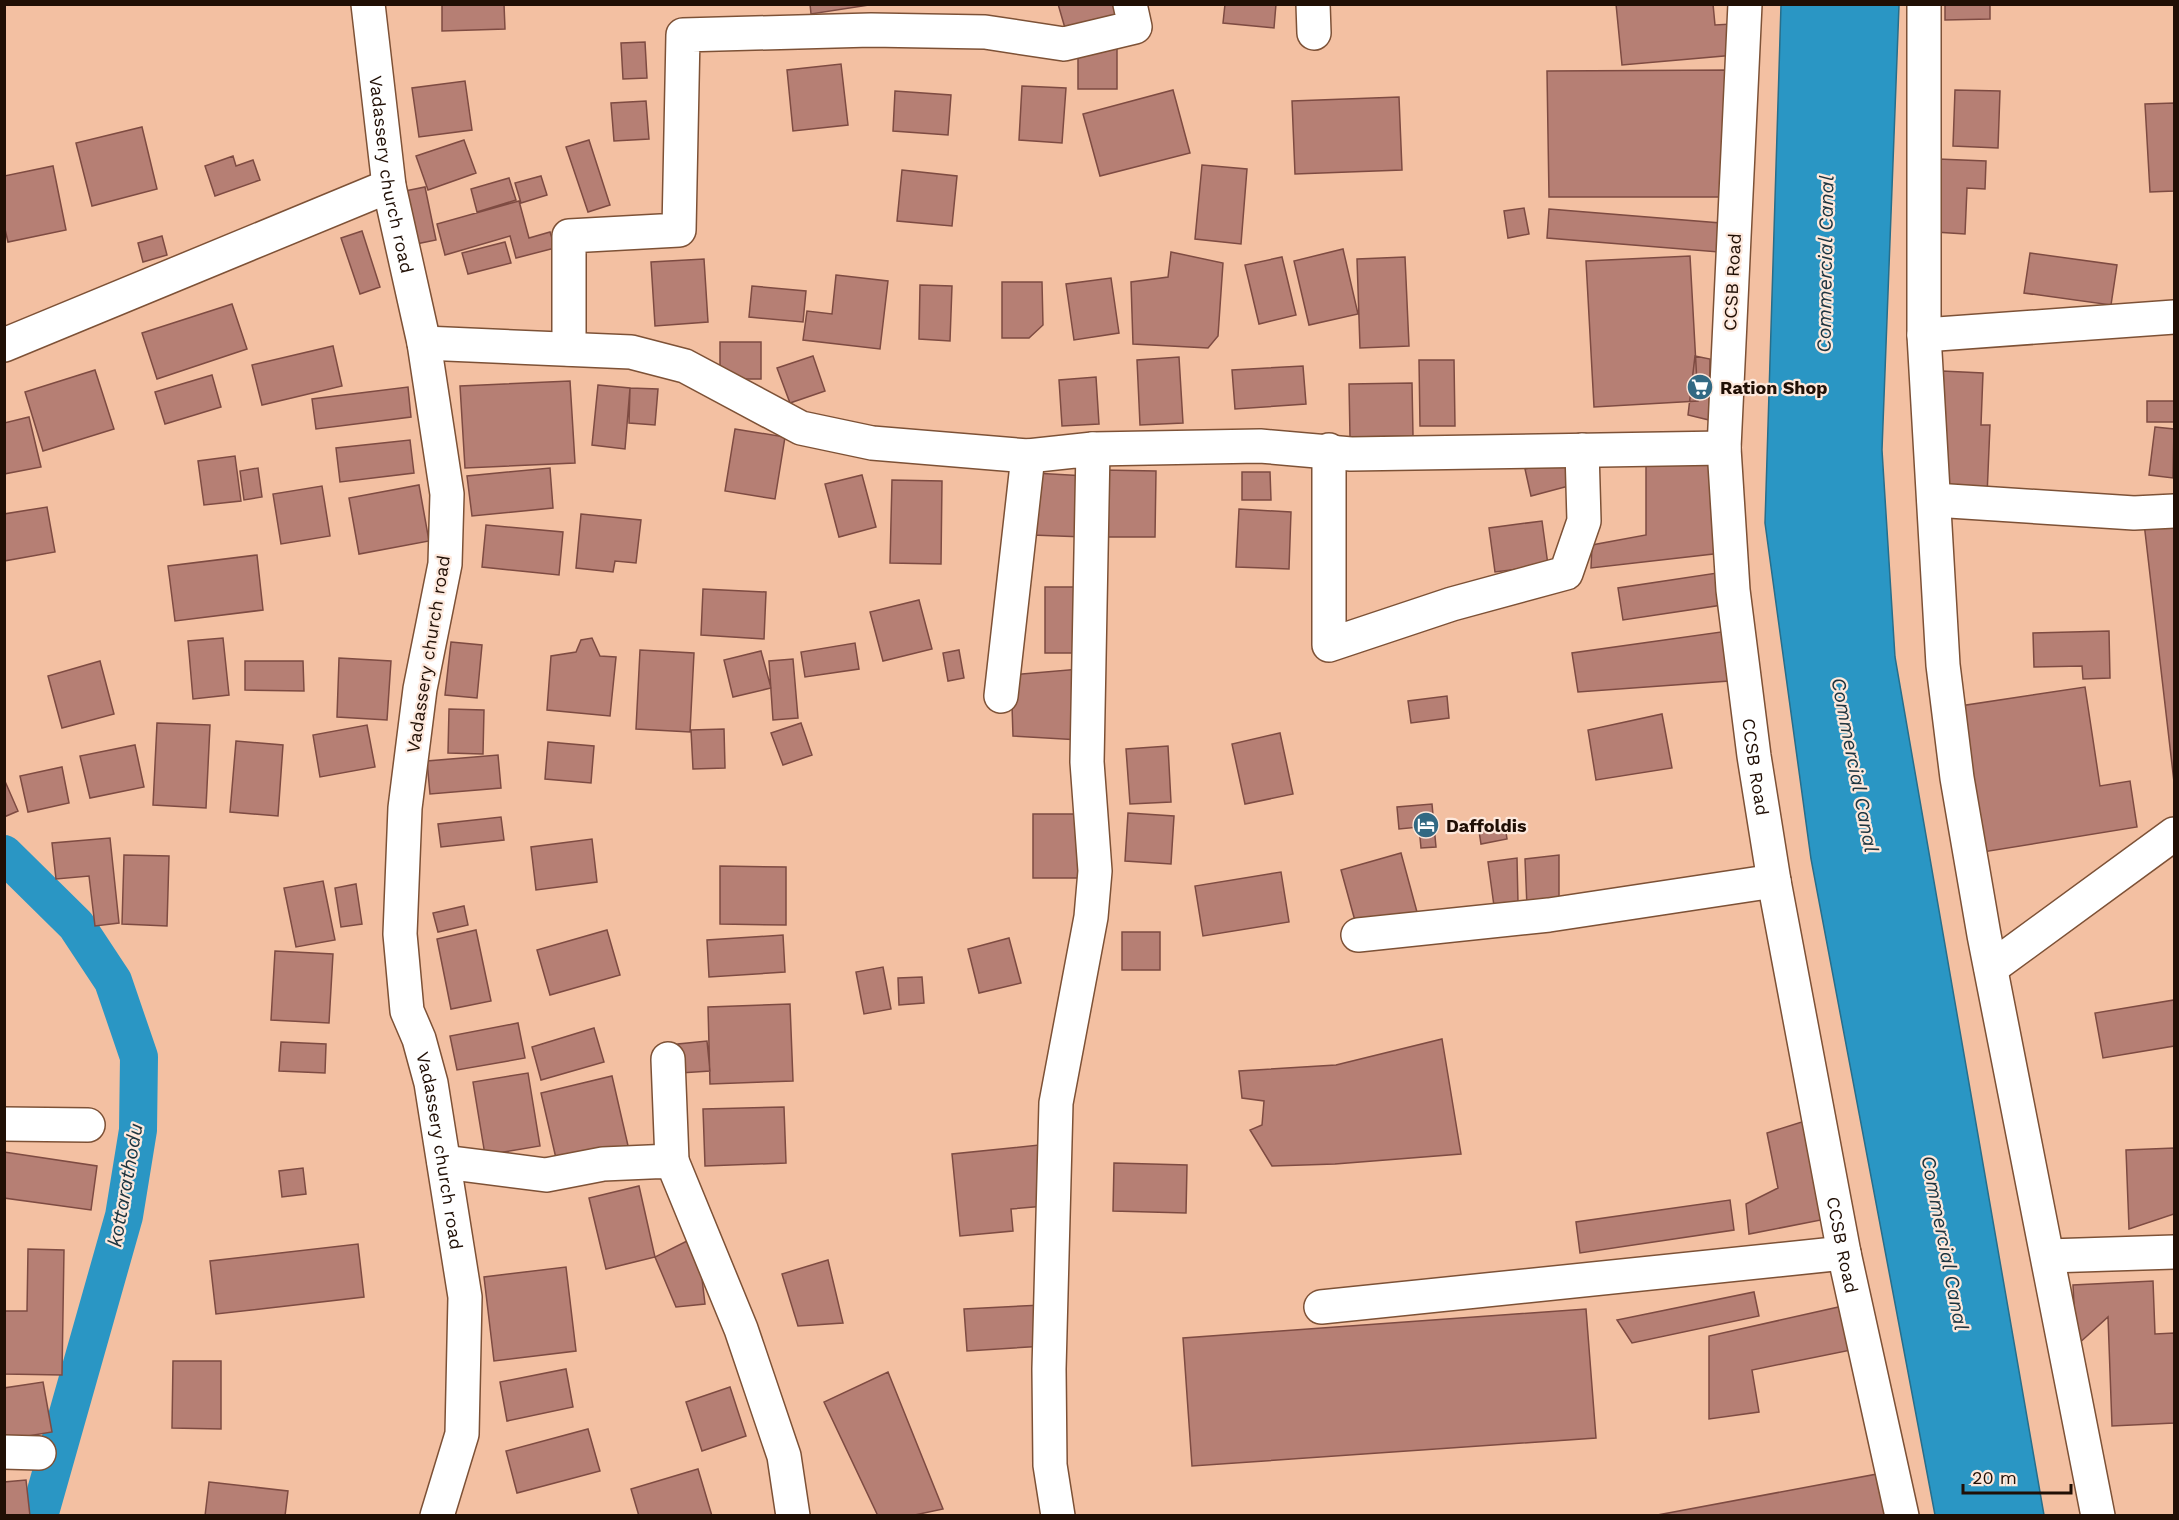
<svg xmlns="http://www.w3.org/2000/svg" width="2179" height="1520" font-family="'Work Sans',sans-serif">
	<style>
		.water { fill: #2a96c4; stroke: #276e8b; stroke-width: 1.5 }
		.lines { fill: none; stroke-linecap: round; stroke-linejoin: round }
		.canal { stroke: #2a96c4; stroke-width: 38 }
		.building { fill: #b67f74; stroke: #7e4b42; stroke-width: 1.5 }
		.minor-casing { stroke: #7d5136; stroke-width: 36 }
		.major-casing { stroke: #7d5136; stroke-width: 36 }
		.minor { stroke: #fff; stroke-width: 33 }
		.major { stroke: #fff; stroke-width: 33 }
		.labels { text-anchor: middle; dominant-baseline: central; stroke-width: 4.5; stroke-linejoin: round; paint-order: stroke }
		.street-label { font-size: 18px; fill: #200f05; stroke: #fde8dc }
		.poi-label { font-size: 18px; font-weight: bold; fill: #200f05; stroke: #fde8dc; text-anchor: start }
		.water-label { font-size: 20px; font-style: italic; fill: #1c333e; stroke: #fde8dc }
	</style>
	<rect width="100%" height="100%" fill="#f3c0a2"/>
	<path class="water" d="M1781,5H1899L1882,450L1895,657L2044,1515H1935L1811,859L1765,523Z"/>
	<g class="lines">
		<path class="canal" d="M4,854L76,925L113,981L139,1057L138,1130L124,1216L39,1516"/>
	</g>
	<path class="building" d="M442,4H504L505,29L442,31Z
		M810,4H868L869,5L811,14Z
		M1058,4H1126L1129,17L1067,35Z
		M1225,4H1276L1274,28L1223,23Z
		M1616,4H1713L1715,25L1732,24L1735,55L1622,65Z
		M1945,4H1990V19L1945,20Z
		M645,42L647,78L623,79L621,43Z
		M1078,46L1117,47V89H1078Z
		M841,64L848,125L793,131L787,70Z
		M1732,70V197H1549L1547,71Z
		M465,81L472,130L419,137L412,88Z
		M1022,86L1066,88L1062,143L1019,140Z
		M1173,90L1190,153L1100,176L1083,114Z
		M1955,90L2000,91L1998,148L1953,146Z
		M895,91L951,95L948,135L893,131Z
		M1399,97L1402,170L1295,174L1292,101Z
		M646,101L649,139L614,141L611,103Z
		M2174,103V191L2150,192L2145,104Z
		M142,127L157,189L92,206L76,143Z
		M464,140L476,173L428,190L416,156Z
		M589,140L610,205L588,212L566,147Z
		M233,156L236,166L253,160L260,180L215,196L205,166Z
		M1938,159L1986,161L1985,189L1967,188L1965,234L1935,232Z
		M1202,165L1247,169L1241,244L1195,239Z
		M53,166L66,230L8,242L4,225V176Z
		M902,170L957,176L952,226L897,221Z
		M541,176L547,195L521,203L515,183Z
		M509,178L516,200L477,212L471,189Z
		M425,187L436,240L411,245L400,192Z
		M519,201L529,238L550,232L555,248L516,258L510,236L445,255L437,224Z
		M1524,208L1529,234L1508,238L1504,211Z
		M1549,209L1733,224L1731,253L1547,238Z
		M362,231L380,287L360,294L341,238Z
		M162,236L167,255L143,262L138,243Z
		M505,242L511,263L468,274L462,253Z
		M1343,249L1358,314L1309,325L1294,261Z
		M1171,252L1223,263L1218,336L1208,348L1133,344L1131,282L1168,277Z
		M2030,253L2117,265L2111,305L2024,293Z
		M1690,256L1698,401L1594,407L1586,261Z
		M1282,257L1296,315L1259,324L1245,265Z
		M1405,257L1409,346L1360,348L1357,259Z
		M704,259L708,322L655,326L651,262Z
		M836,275L888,281L880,349L803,340L807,311L832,314Z
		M1111,278L1119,333L1074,340L1066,284Z
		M1002,282H1042L1043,325L1029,338H1002Z
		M920,285L952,286L950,341L919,339Z
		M752,286L806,291L803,322L749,317Z
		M232,304L247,349L157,379L142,333Z
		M720,342H761V379H720Z
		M333,346L342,386L262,405L252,365Z
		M813,356L825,391L790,403L777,368Z
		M1695,356L1710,359L1709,420L1688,415Z
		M1179,357L1183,423L1140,425L1137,360Z
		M1419,360H1454L1455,426H1420Z
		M1303,366L1306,404L1235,409L1232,370Z
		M95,370L114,429L43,451L25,392Z
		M1942,371L1983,373L1981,425H1990L1987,496L1939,494Z
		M212,375L221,407L165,424L155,392Z
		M1096,377L1099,424L1062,426L1059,380Z
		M570,381L575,463L465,468L460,386Z
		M1412,383L1413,436L1350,437L1349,384Z
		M598,385L630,388L625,449L592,445Z
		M408,387L411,417L316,429L312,399Z
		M630,388L658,389L655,425L629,423Z
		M2147,401H2174V422H2147Z
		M29,417L41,467L4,474V423Z
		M2155,427L2174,429L2173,478L2149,475Z
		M735,429L785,437L775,499L725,491Z
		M410,440L414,473L340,482L336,448Z
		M1721,451L1722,553L1591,568L1592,545L1646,535V456Z
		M235,456L241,501L204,505L198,461Z
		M1574,457L1580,483L1531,496L1525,469Z
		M258,468L262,497L244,500L240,471Z
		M550,468L553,508L472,516L467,476Z
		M1102,470L1156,471L1155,537H1102Z
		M1242,472H1270L1271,500H1242Z
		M1034,473L1086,476L1084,537L1032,535Z
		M862,475L876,527L839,537L825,484Z
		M892,480L942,481L941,564L890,563Z
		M419,485L429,541L359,554L349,498Z
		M322,486L330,536L281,544L273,494Z
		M47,507L55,552L4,561V514Z
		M1239,509L1291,512L1289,569L1236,567Z
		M581,514L641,520L636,563L615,561L613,572L576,568Z
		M2174,519V782L2144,523Z
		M1542,521L1548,565L1495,572L1489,528Z
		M486,525L563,532L559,575L482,567Z
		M257,555L263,610L175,621L168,566Z
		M1717,573L1722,605L1623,620L1618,588Z
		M1045,587H1088V653H1045Z
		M703,589L766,592L764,639L701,635Z
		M919,600L932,649L883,661L870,612Z
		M1728,631L1729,681L1578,692L1572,653Z
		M2109,631L2110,678L2083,679L2082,666L2034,667L2033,633Z
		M223,638L229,695L193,699L188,641Z
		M592,638L600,656L616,657L610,716L547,710L551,656L576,652L581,640Z
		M451,642L482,645L477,698L445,695Z
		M855,643L859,669L805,677L801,652Z
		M640,650L694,653L690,732L636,729Z
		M959,650L964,678L948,681L943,653Z
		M761,651L771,688L733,697L724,660Z
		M339,658L391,661L387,720L337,717Z
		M793,659L798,718L773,720L769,661Z
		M100,661L114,714L62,728L48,676Z
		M245,661H303L304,691L245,690Z
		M1080,669V740L1013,736L1011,675Z
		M2085,687L2100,786L2130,781L2137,827L1983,852L1960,706Z
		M1447,696L1449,718L1411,723L1408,701Z
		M449,709L484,710L483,754L448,753Z
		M1662,714L1672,768L1596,780L1588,730Z
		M157,723L210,725L206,808L153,805Z
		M801,723L812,755L783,765L771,733Z
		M367,725L375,767L320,777L313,735Z
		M724,729L725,768L693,769L691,730Z
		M1280,733L1293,794L1245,804L1232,744Z
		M236,741L283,745L278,816L230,812Z
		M548,742L594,746L591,783L545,779Z
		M135,745L144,787L90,798L80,756Z
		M1168,746L1171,802L1130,804L1126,749Z
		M498,755L501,788L430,794L427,761Z
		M62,767L69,803L28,812L20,776Z
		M4,779L18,811L4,817Z
		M1432,804L1436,847L1421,848L1419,827L1399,829L1397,807Z
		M1128,813L1174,816L1171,864L1125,861Z
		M1033,814H1084V878H1033Z
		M501,817L504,840L441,847L438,824Z
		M1505,826L1507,839L1481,844L1479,831Z
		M110,838L119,923L95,926L89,876L56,879L52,843Z
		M592,839L597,882L536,890L531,847Z
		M1401,853L1417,912L1357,928L1341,870Z
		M124,855L169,856L167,926L122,924Z
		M1559,855V903L1527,907L1525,859Z
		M1517,858L1518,902L1494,906L1488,862Z
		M720,866L786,867V925L720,924Z
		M1281,872L1289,922L1203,936L1195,886Z
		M323,881L335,940L296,947L284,888Z
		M356,884L362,924L341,927L335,888Z
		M464,906L468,925L438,932L433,913Z
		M476,930L491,1001L451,1009L437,939Z
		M607,930L620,975L550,995L537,950Z
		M1122,932H1160V970H1122Z
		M783,935L785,972L709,977L707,940Z
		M1009,938L1021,983L979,993L968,949Z
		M275,951L333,954L329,1023L271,1020Z
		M883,967L891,1009L864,1014L856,972Z
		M922,977L924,1003L899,1005L898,978Z
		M2174,1000V1046L2103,1058L2095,1013Z
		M790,1004L793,1081L710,1084L708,1007Z
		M518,1023L525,1058L457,1070L450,1036Z
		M594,1028L604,1062L541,1080L532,1047Z
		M1442,1039L1461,1154L1335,1164L1272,1166L1250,1130L1262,1125L1264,1101L1242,1098L1239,1071L1336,1065Z
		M707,1041L710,1071L680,1073L678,1044Z
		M281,1042L326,1044L325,1073L279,1071Z
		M528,1073L540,1146L485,1155L473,1082Z
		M612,1076L629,1150L558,1167L541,1093Z
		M784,1107L786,1163L705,1166L703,1109Z
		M1805,1121L1821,1220L1749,1234L1746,1204L1778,1188L1767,1133Z
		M1039,1145L1045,1206L1011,1209L1013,1231L960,1236L952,1154Z
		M2174,1148V1214L2129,1229L2126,1150Z
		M4,1152L97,1166L91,1210L4,1198Z
		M1114,1163L1187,1165L1186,1213L1113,1211Z
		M303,1168L306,1194L282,1197L279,1171Z
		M639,1186L655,1257L606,1269L589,1198Z
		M1730,1200L1734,1230L1580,1253L1576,1222Z
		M697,1236L705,1304L676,1307L655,1257Z
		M358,1244L364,1297L216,1314L210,1261Z
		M28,1249L64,1250L62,1375L4,1374V1311H27Z
		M828,1260L843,1323L798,1326L782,1274Z
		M566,1267L576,1351L494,1361L484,1277Z
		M2153,1281L2155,1334L2174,1333V1423L2112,1426L2108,1317L2076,1346L2073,1285Z
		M1754,1292L1759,1316L1632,1343L1617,1320Z
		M1852,1304L1861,1348L1752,1370L1759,1412L1709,1419V1336Z
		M1042,1305L1045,1346L967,1351L964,1309Z
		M1586,1309L1596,1438L1192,1466L1183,1338Z
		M173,1361H221V1429L172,1428Z
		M566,1369L573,1407L507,1421L500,1382Z
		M888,1372L943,1509L910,1516H878L824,1402Z
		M43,1382L52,1432L4,1440V1388Z
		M730,1387L746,1436L702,1451L686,1402Z
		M588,1429L600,1471L517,1493L506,1451Z
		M698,1469L712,1516H639L631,1489Z
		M1888,1472L1896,1516H1652Z
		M26,1480L30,1516H4V1482Z
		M209,1482L288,1491L285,1516H205Z"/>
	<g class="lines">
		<defs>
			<g id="minor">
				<path id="s1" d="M368,4L389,186L424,343L447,494L445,564L420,689L405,808L400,934L407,1011L419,1039L431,1083L465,1297L462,1434L437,1516"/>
				<path d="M1313,4L1314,33"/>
				<path d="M1924,335L2174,317"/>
				<path d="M424,343L631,352L685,366L801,428L872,443L1028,456L1093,449L1087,762L1095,871L1091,917L1056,1103L1049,1369L1050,1465L1058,1516"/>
				<path d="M4,345L389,186"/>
				<path d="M569,349V236L679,230L683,35L871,30L985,32L1064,44L1135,27L1130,4"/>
				<path d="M1093,449L1260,446L1351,454L1724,448"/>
				<path d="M1329,450V645L1452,604L1566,573L1584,521L1582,450"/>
				<path d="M1934,500L2134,513L2174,511"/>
				<path d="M1001,696L1028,456"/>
				<path d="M1358,935L1549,915L1774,881"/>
				<path d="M1991,968L2174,834"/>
				<path d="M668,1059L672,1161"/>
				<path d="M4,1124L88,1125"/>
				<path d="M444,1162L546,1175L603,1164L672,1161L741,1329L784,1456L793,1516"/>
				<path d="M2048,1256L2174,1252"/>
				<path d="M1321,1307L1844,1253"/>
				<path d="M4,1452L39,1453"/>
			</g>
			<g id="major">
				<path id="s2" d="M1745,4L1724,448L1733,590L1754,756L1774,881L1844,1253L1902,1516"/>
				<path d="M1924,4V335L1943,665L1957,778L1984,935L2098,1516"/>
			</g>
		</defs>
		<use href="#minor" class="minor-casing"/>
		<use href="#major" class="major-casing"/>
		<use href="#minor" class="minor"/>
		<use href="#major" class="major"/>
	</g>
	<defs>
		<symbol id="supermarket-disc" viewBox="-11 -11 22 22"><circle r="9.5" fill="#326983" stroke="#fde8dc"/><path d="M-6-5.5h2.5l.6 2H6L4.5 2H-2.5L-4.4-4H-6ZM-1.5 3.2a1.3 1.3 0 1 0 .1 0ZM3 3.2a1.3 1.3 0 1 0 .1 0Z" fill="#fff"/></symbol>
		<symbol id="hotel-disc" viewBox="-11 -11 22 22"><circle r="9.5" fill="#326983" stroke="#fde8dc"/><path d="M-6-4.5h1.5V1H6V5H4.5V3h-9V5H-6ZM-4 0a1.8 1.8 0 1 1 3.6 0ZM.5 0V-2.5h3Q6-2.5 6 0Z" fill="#fff"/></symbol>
	</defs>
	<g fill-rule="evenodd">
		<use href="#supermarket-disc" x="1685" y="372" width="30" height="30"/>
		<use href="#hotel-disc" x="1411" y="810" width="30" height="30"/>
	</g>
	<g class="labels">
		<g class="street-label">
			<text stroke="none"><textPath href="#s1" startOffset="172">Vadassery church road</textPath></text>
			<text transform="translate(1732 282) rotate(-87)">CCSB Road</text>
			<text transform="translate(428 654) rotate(-81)">Vadassery church road</text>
			<text stroke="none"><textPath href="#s2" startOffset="765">CCSB Road</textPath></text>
			<text stroke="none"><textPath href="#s1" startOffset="1162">Vadassery church road</textPath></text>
			<text stroke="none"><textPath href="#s2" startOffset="1251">CCSB Road</textPath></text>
		</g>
		<g class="poi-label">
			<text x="1720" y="387">Ration Shop</text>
			<text x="1446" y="825">Daffoldis</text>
		</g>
		<g class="water-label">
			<text transform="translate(1825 264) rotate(-89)">Commercial Canal</text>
			<text transform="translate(1855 765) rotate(79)">Commercial Canal</text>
			<text transform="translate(125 1185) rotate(-80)">kottarathodu</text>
			<text transform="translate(1945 1243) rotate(79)">Commercial Canal</text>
		</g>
	</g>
	<rect width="2179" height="1520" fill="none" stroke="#200f05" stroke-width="12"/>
	<path d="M1963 1484v9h108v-9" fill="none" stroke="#200f05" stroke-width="3"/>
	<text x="1972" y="1484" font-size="18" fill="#200f05" stroke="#fde8dc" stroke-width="4.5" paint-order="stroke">20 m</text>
</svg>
